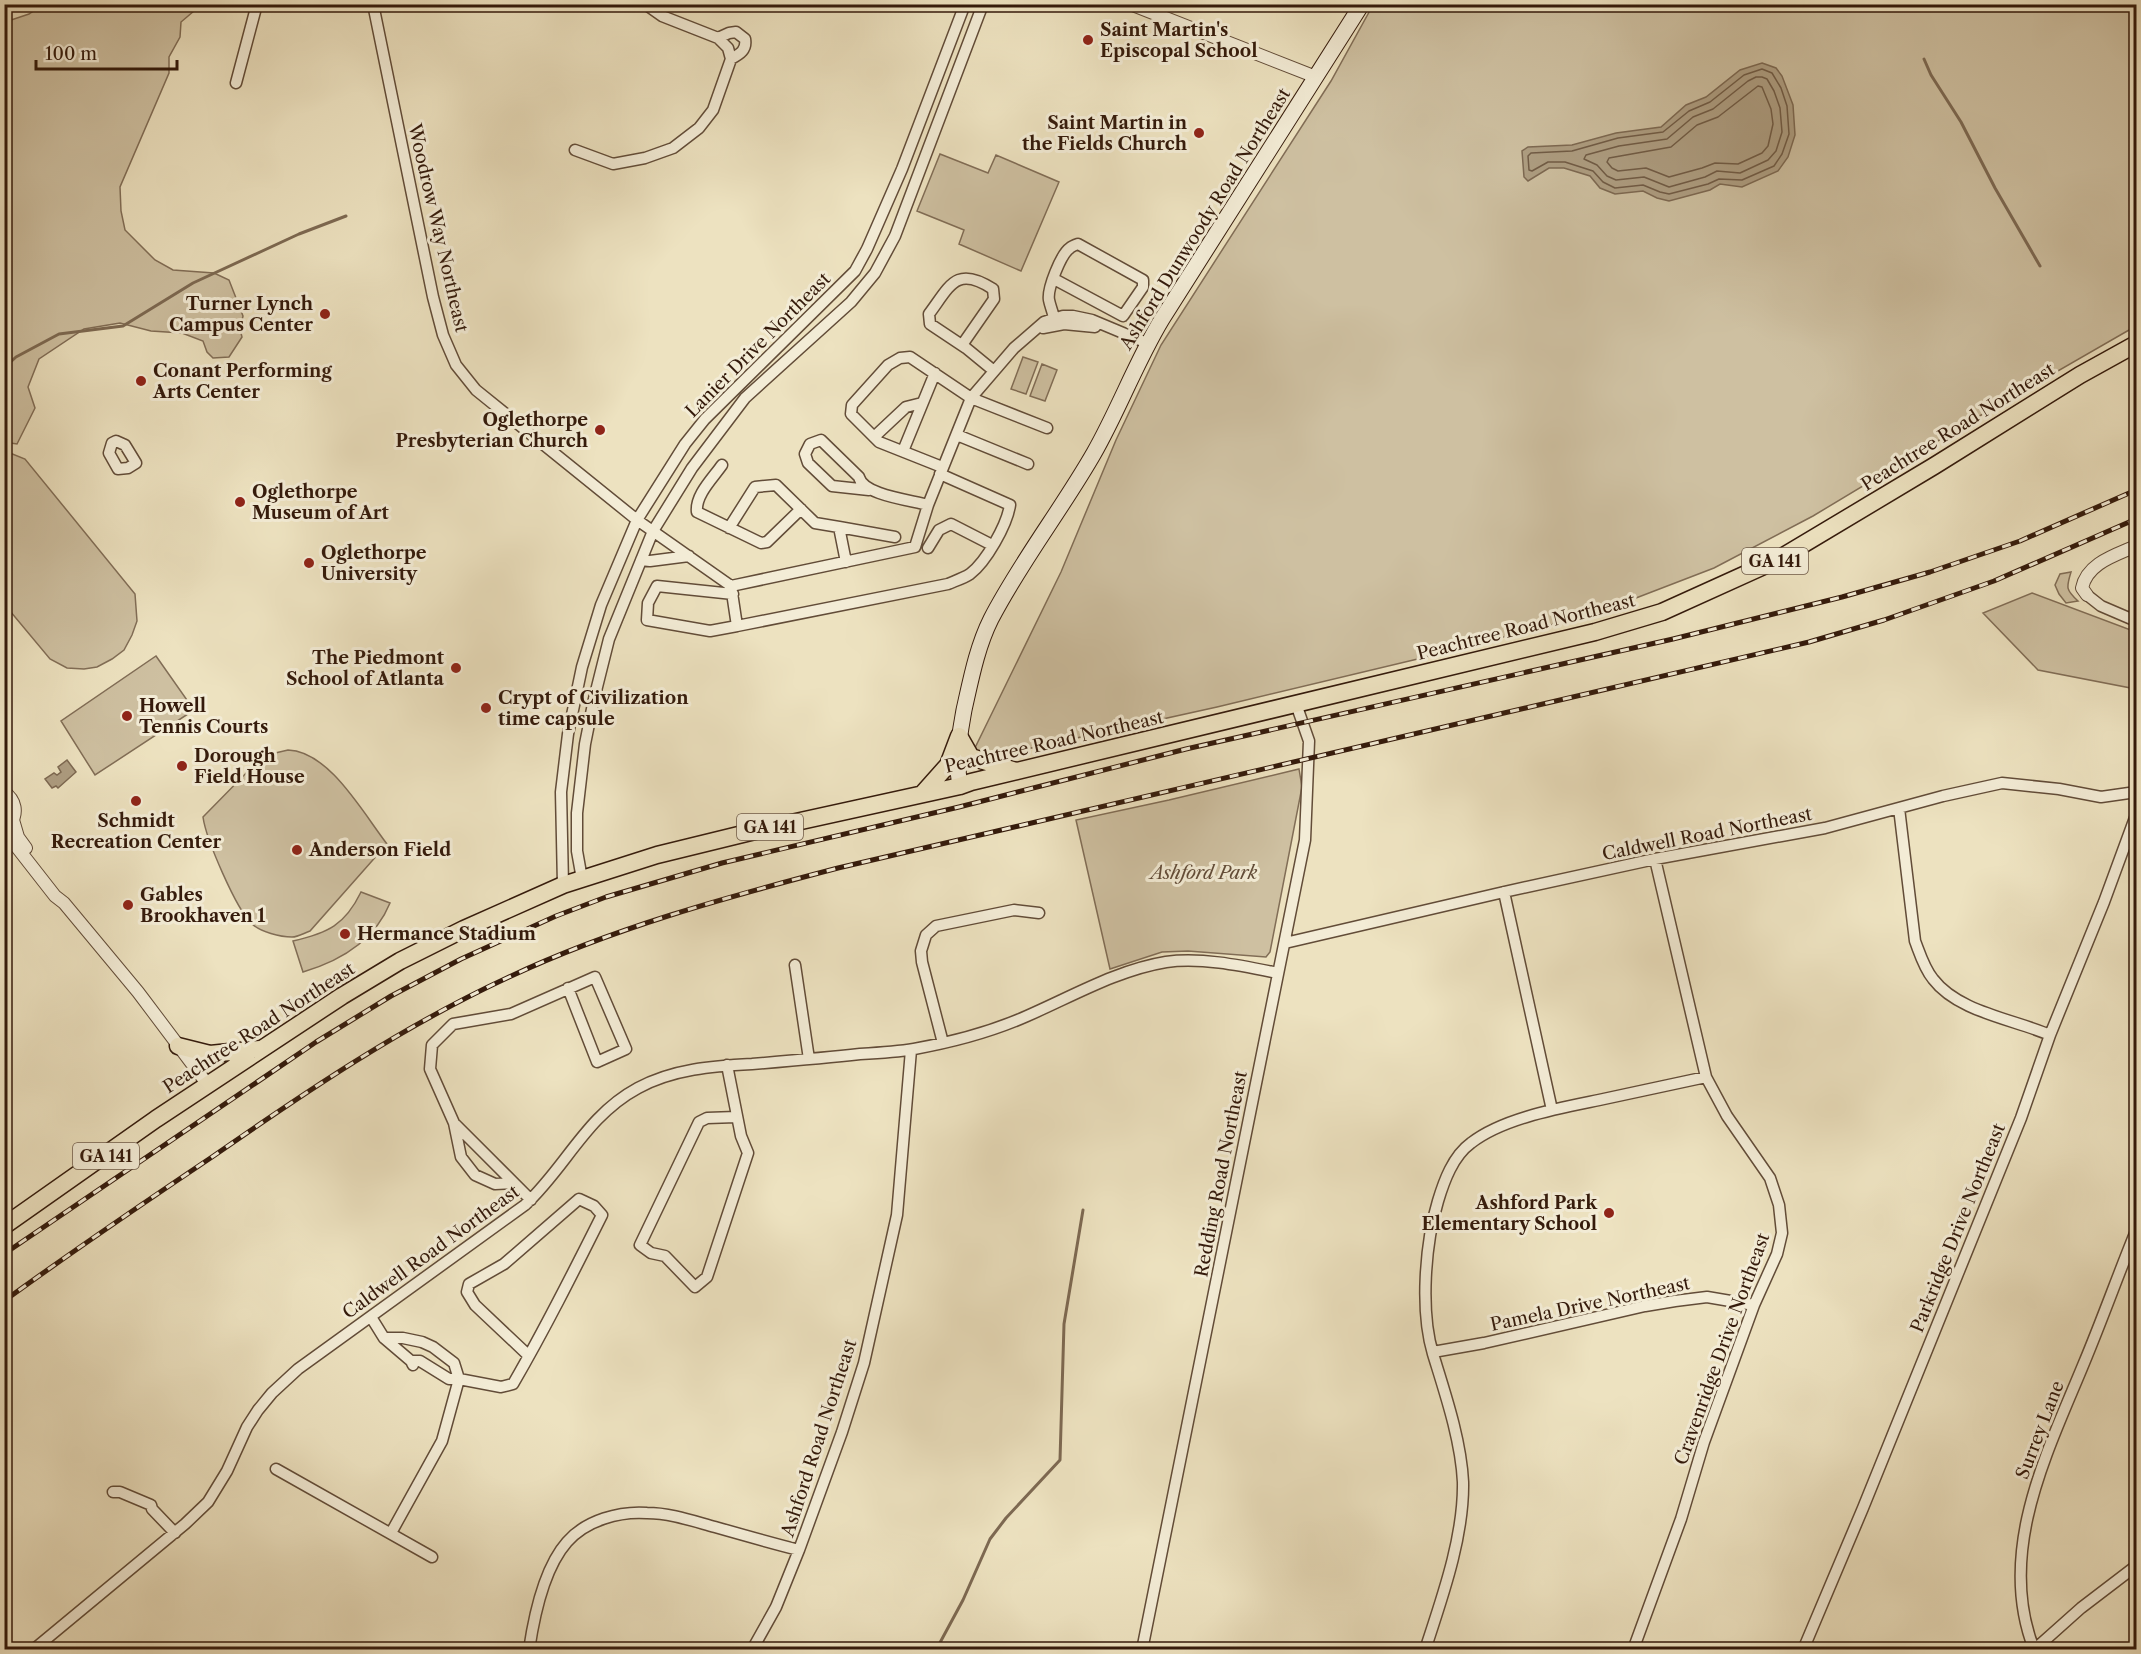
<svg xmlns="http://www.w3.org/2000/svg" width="2141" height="1654" font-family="'Libre Caslon Text',serif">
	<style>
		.green { fill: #cec0a1; stroke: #816d56; stroke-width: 1.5 }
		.water { fill: #ae9e82; stroke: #7d6952; stroke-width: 1.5 }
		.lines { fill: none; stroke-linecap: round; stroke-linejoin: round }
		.shore { stroke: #715c46; stroke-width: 1.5 }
		.stream { stroke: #7d6952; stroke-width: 3 }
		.minor-casing { stroke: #624c38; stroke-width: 13 }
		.tertiary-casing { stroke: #624c38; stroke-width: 14 }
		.secondary-casing { stroke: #341a0b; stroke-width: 17 }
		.trunk-casing { stroke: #341a0b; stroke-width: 19 }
		.minor { stroke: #f3ecd6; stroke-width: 10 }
		.tertiary { stroke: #f3ecd6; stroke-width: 12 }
		.secondary { stroke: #f3ecd6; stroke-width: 15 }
		.trunk { stroke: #ede2c0; stroke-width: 16 }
		.rail-casing { stroke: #341a0b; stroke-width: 5 }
		.rail { stroke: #f3ecd6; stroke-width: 3; stroke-dasharray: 9; stroke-linecap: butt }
		.poi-dot { fill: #8f2418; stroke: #f3ecd6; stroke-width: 2 }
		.labels { text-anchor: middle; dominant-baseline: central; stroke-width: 6; stroke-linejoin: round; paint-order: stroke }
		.shield { fill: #f3ecd6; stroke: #6d5948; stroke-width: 1.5 }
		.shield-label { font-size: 16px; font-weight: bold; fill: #341a0b }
		.poi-label { font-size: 18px; font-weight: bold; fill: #341a0b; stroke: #f3ecd6; text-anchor: start }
		.street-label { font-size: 18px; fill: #341a0b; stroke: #f3ecd6 }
		.park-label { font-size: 18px; font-style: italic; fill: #624c38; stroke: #f3ecd6 }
	</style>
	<rect width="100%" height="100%" fill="#ede2c0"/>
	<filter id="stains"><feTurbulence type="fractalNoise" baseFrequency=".00333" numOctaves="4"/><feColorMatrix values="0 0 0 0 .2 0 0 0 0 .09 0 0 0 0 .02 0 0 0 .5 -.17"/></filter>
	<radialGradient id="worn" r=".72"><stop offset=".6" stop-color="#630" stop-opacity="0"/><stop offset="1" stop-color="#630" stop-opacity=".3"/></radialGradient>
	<path class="green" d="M42,5H201L181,22L180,37L169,57V73L120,187L121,211L125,230L155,260L173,270L214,273L229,280L243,316L240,329L242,337L229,357L213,358L207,352L203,341L182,333L151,331L120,323L84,329L39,359L28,387L35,408L17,444L4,442L5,22L29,14Z
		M1373,5H2136V326L1976,418L1813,516L1714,568L1636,598L1566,621L1426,657L1217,707L977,760L971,756L1061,572L1116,440L1161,345L1331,81Z
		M940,154L988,173L996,155L1059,182L1021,271L959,244L964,230L917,211Z
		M1023,357L1038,362L1026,394L1011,389Z
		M1042,364L1057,370L1045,401L1030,396Z
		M5,451L25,459L135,594L137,621L132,635L124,650L112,659L97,667L84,669L67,668L50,659L5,605Z
		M2071,572C2066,588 2066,590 2078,601L2066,603L2059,594L2055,585L2060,574Z
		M2032,593L2136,632V689L2038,670L1983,613Z
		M156,656L194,710L95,775L61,721Z
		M288,750C329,751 363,813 387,844L310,931C304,933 298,937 292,937C280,937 261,932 252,924C236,909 206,839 203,817L259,760L271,754Z
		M1299,769L1302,787L1270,952L1266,957L1188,951L1162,952L1110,969L1076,820L1169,800Z
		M361,892L390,903C375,940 340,961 303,972L293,941C328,933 345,925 361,892Z"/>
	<path class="water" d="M1762,63L1776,68L1782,76L1793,105L1795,135L1788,157L1778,171L1742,187L1720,184L1710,190L1669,201L1657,198L1643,191L1615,194L1600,188L1590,176L1564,168H1549L1528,181L1524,177L1522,151L1528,147L1572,145L1616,133L1661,127L1686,105L1706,97L1740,70Z
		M67,760L76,772L58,788L56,786L52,788L45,779L54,773L57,775L61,772L58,767Z"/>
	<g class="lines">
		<path class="shore" d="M1762,69L1772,73L1781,88L1787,106L1789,134L1782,154L1774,166L1742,180L1719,179L1708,184L1669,194L1660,192L1643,185L1615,188L1603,182L1593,171L1565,162H1548L1532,171L1529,170L1528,156L1531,153L1572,151L1618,138L1663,132L1689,111L1710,102L1744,75Z
			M1756,77H1762L1767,79L1774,91L1780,108L1782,132L1776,151L1768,160L1740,173L1717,171L1705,177L1669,187L1644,177L1616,180L1607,176L1597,165L1584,159L1586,155L1619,146L1667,139L1693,117L1713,109L1748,81Z
			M1758,86L1762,87L1771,109L1773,124L1768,146L1762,153L1738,164L1715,163L1702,168L1669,177L1646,168L1618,171L1612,168L1607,162L1609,158L1671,147L1697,125L1718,117Z"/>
		<path class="stream" d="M1924,59L1931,75L1961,122L1995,188L2040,266
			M4,368L16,357L59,334L123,326L193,283L299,234L346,216
			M936,1650L963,1600L990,1539L1006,1518L1060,1460L1064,1324L1083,1210"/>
		<defs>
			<path id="minor" d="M373,4L433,297L443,335L456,365L476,390L637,520L731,586L915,547L928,505L971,398L1014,348L1044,322L1063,316H1073L1092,320L1147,343
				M718,38L729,33L736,32L745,39C747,50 740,54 731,59
				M236,83L257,4
				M575,150L613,164L645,158L673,148L699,128L713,110L731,59L728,48L718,38L662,16L645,4
				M1053,314C1052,310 1050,305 1049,300C1047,289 1061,254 1070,248C1072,246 1075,245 1078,244L1143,280V287L1123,316L1054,279
				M1043,328L1064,324L1095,327
				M962,345L994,299L993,289C956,265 950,286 929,314L930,324L966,348L994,371
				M957,435L1028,464
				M874,437L906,407L922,403
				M116,441L125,445L136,463L128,468L118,469L109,453L112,443Z
				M903,451L935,373
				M722,465C713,478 695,495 697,512L761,543L767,542L801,509
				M942,467L879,442L851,414L852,405L888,365L900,358L910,357L971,398L1047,428
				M869,490L832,486L808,463L805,454L810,444L821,440L859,477C863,495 910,500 928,505
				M729,528L755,487L776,485L815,523L839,527
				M928,548L939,530L951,524L992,545
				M641,560L650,561L689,556
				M846,562L839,527L895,537
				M731,586L737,626L710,631L647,620L648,603L657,586L733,594
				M2087,595L2101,606L2136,621
				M737,626L948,584C955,581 964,578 970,574C986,562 1007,525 1010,505L940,474
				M1899,808L1915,941C1920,954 1924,968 1933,979C1958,1012 2013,1019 2050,1035
				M582,879L577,851V813L585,744L594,699L609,639L653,531L692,468L745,398L851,302L875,273L895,236L983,4
				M563,885L561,792L568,734L582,667L601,605L637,520L685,444L705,419L855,271L867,249L902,169L965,4
				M1504,892L1552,1110
				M1285,943L1504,892L1655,859L1825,828L1943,796L2002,783L2059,789L2101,797L2136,792
				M795,965L809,1059
				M943,1043L922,962L921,951L926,935L936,926L1014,910L1039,913
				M727,1065L741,1136L748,1153L707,1277L695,1287L665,1256L651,1253L640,1245L699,1122L707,1118L736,1117
				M454,1123L531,1200
				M513,1183L495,1184L475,1175L461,1157L454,1123L430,1069L432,1045L453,1024L511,1014L595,977L626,1049L597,1062L568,988
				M371,1317L384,1338L411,1361L413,1365
				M384,1338H403L422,1342L433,1347L454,1363L459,1379L442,1441L391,1533
				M1433,1352L1484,1343L1645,1306L1675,1301L1707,1297L1754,1305
				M411,1361H420L449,1379H459L501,1387L513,1384C545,1329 573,1273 602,1215L594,1206L579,1199L504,1264L469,1284L467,1292L475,1305L529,1356
				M276,1469L432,1557
				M113,1492H120L151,1505L152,1509L175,1533
				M2034,1649C1996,1552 2047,1453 2084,1363C2102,1320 2118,1275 2136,1231
				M33,1650L185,1524L208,1502L227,1471L247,1427L258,1410L272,1393L298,1369L525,1205C566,1167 586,1116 638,1088C673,1069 713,1066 752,1064C788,1061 824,1058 860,1054C878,1053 896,1052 914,1049C953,1042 991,1032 1027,1016C1071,997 1117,970 1166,962C1202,957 1243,966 1278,973
				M529,1650C534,1616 544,1568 567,1542C586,1520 620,1511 647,1513C670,1513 693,1521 715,1527C743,1535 771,1543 799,1550
				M752,1650L776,1607L799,1550L842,1432L864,1363L897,1215L911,1050
				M1142,1650L1305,840L1309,741L1296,704
				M1425,1650C1442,1598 1464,1537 1463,1482C1461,1440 1445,1393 1433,1354C1420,1311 1425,1244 1438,1201C1444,1181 1453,1156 1471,1143C1503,1118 1560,1108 1599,1100C1635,1092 1670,1085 1706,1077
				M1633,1650L1681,1519L1704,1442L1754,1305L1777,1254L1782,1233L1779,1205L1770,1178L1727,1116L1706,1077L1655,859
				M1803,1650L1863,1508L2021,1118L2050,1035L2104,902L2136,815
				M2034,1650L2081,1608L2136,1566"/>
			<path id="tertiary" d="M1130,4L1316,77
				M2087,595L2082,588C2087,563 2116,555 2136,546
				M4,792C16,800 18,813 10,825
				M13,820L18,837L26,848
				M4,836L12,841L55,896L64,903L138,992L208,1085"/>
			<path id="secondary" d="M960,786C955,757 959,739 964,710C971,679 977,647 991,619C1021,561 1062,509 1094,453C1119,409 1136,362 1162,319L1362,4"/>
			<path id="trunk" d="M959,736L971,757L1016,771
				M923,793L948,765L959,736
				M178,1046L210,1054L260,1049
				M4,1226L156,1119L342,996L400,961L464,929L563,885L657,855L755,831L960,786L971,782L1595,632L1662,612L1777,560L1934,466L2080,375L2136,344"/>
		</defs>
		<use href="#minor" class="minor-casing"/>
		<use href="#tertiary" class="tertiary-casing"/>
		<use href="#secondary" class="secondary-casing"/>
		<use href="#trunk" class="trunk-casing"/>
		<use href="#minor" class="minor"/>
		<use href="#tertiary" class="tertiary"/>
		<use href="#secondary" class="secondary"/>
		<use href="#trunk" class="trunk"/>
		<defs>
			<path id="rail" d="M4,1254L316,1042L391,996L461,959L556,916L606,897L722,863L959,807L1186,749L1673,639L1842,597L1930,572L2020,541L2136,490
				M4,1301C73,1251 142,1204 212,1157C307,1091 403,1026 509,977C613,928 727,897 838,868L1809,642L1884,620L1994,581L2136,519"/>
		</defs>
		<use href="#rail" class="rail-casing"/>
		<use href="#rail" class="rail"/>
	</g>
	<g class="poi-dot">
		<circle cx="1088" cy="40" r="6"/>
		<circle cx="1199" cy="133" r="6"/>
		<circle cx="325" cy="314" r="6"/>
		<circle cx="141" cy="381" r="6"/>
		<circle cx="600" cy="430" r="6"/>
		<circle cx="240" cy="502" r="6"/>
		<circle cx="309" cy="563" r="6"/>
		<circle cx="456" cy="668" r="6"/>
		<circle cx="486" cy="708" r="6"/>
		<circle cx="127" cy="716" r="6"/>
		<circle cx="182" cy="766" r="6"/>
		<circle cx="136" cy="801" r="6"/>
		<circle cx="297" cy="850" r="6"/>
		<circle cx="128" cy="905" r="6"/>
		<circle cx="345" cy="934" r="6"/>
		<circle cx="1609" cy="1213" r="6"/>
	</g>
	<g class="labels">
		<g class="shield">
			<rect x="1742" y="548" width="66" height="26" rx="4.5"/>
			<rect x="737" y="814" width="66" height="26" rx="4.5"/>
			<rect x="73" y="1143" width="66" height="26" rx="4.5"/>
		</g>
		<g class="shield-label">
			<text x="1775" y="561">GA 141</text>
			<text x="770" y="827">GA 141</text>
			<text x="106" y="1156">GA 141</text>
		</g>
		<g class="poi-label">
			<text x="1100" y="30">Saint Martin's<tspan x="1100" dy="21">Episcopal School</tspan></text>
			<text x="1187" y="123" text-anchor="end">Saint Martin in<tspan x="1187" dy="21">the Fields Church</tspan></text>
			<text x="313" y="304" text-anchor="end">Turner Lynch<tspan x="313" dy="21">Campus Center</tspan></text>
			<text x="153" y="371">Conant Performing<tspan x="153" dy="21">Arts Center</tspan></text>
			<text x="588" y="420" text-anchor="end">Oglethorpe<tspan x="588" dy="21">Presbyterian Church</tspan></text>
			<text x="252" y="492">Oglethorpe<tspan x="252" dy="21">Museum of Art</tspan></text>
			<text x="321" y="553">Oglethorpe<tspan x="321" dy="21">University</tspan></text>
			<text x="444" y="658" text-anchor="end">The Piedmont<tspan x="444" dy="21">School of Atlanta</tspan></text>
			<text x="498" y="698">Crypt of Civilization<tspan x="498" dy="21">time capsule</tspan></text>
			<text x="139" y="706">Howell<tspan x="139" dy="21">Tennis Courts</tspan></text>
			<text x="194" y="756">Dorough<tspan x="194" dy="21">Field House</tspan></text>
			<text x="136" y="821" text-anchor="middle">Schmidt<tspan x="136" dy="21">Recreation Center</tspan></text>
			<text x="309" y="850">Anderson Field</text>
			<text x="140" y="895">Gables<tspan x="140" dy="21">Brookhaven 1</tspan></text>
			<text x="357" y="934">Hermance Stadium</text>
			<text x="1597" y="1203" text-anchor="end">Ashford Park<tspan x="1597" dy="21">Elementary School</tspan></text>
		</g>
		<g class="street-label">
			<text transform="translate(1205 219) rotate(-58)">Ashford Dunwoody Road Northeast</text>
			<text transform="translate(438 228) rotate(77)">Woodrow Way Northeast</text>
			<text transform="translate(758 345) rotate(-45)">Lanier Drive Northeast</text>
			<text transform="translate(1958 427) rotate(-32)">Peachtree Road Northeast</text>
			<text transform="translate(1526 627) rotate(-14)">Peachtree Road Northeast</text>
			<text transform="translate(1054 742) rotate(-13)">Peachtree Road Northeast</text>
			<text transform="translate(1707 834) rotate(-11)">Caldwell Road Northeast</text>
			<text transform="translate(259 1028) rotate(-33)">Peachtree Road Northeast</text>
			<text transform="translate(1221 1174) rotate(-79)">Redding Road Northeast</text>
			<text transform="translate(1958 1228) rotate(-68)">Parkridge Drive Northeast</text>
			<text transform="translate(431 1252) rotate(-36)">Caldwell Road Northeast</text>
			<text transform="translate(1590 1304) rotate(-12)">Pamela Drive Northeast</text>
			<text transform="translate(1722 1349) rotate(-70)">Cravenridge Drive Northeast</text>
			<text transform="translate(2040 1430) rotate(-69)">Surrey Lane</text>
			<text transform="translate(819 1438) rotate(-72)">Ashford Road Northeast</text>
		</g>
		<g class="park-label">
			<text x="1204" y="873">Ashford Park</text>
		</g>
	</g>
	<rect width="2141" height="1654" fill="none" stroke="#ede2c0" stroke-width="24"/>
	<rect x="6" y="6" width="2129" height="1642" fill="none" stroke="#341a0b" stroke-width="3"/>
	<rect x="12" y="12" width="2117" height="1630" fill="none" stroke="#341a0b" stroke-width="1.5"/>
	<path d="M36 60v9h141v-9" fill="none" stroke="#341a0b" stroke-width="3"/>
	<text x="45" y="60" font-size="18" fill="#341a0b" stroke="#f3ecd6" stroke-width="4.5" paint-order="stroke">100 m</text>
	<rect width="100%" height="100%" filter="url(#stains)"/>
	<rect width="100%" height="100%" fill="url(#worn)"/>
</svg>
